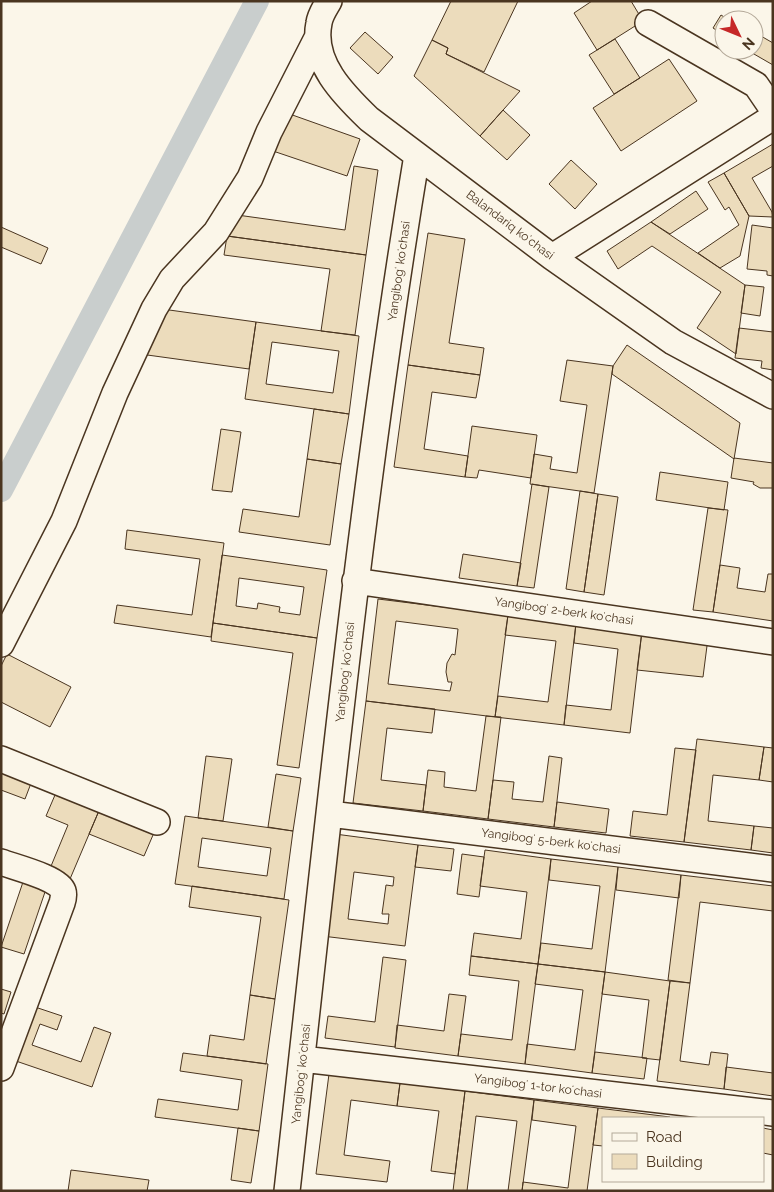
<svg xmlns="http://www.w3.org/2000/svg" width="774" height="1192" font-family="Raleway,sans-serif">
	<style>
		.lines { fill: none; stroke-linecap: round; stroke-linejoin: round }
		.canal { stroke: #c9cecd; stroke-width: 24 }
		.building { fill: #ecdcbc; stroke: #4a3520; fill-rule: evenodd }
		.minor-casing { stroke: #4a3520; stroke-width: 28 }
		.minor { stroke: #fbf6e9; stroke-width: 25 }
		.labels { text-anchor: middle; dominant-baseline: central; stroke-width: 4; stroke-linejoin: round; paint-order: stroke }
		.street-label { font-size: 12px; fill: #4a3520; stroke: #fbf6e9 }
	</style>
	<rect width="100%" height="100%" fill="#fbf6e9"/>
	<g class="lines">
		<path class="canal" d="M1,490L257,1"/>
	</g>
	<path class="building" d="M451,1H518L484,72L446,54L448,48L432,40Z
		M592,1H631L643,21L597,50L574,13Z
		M721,15L729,20H724V35L713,28Z
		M365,32L393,57L378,74L350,48Z
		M754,32L773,43V65L747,50H754Z
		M615,39L640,78L614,94L589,55Z
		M432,40L448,48L446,54L520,91L480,136L414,76Z
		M669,59L697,101L621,151L593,108Z
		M503,110L530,135L507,160L480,136Z
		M284,112L360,139L347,176L270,150Z
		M773,144V166L752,178L772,212L773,217L749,216L724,173Z
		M571,160L597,184L575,209L549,184Z
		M354,166L378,170L366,255L227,236L230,214L345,230Z
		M724,173L749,216L740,256L720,268L698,253L739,225L729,207L725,210L708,182Z
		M696,191L708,209L670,234L651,222Z
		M651,222L745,285L736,354L697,328L721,292L652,246L618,269L607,251Z
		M752,225L773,228V276L767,275V271L747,269Z
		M1,227L48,248L41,264L1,247Z
		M428,233L465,239L449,343L484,348L480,375L408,365Z
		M227,236L366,255L355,335L321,331L330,269L224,255Z
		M745,285L764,287L760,316L741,313Z
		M162,309L256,322L249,369L140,354Z
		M256,322L359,336L349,414L245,399ZM272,342L339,351L333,393L266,384Z
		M739,328L773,332V370L761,368L762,361L735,358Z
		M627,345L740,423L734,459L612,374L613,366Z
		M567,360L613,366L594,493L530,484L534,454L552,457L550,469L577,473L587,405L560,401Z
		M408,365L480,375L476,398L432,392L424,449L468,456L465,477L394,467Z
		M314,409L349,414L341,464L307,459Z
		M472,426L537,435L531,478L479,470L477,478L465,477Z
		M221,429L241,432L232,492L212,490Z
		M734,458L773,463V488H760L753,484L754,482L731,478Z
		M307,459L341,464L330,545L239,532L243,509L299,517Z
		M660,472L728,482L724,510L656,500Z
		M532,484L549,487L534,588L517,586Z
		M580,491L598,494L584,592L566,589Z
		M598,494L618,497L604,595L584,592Z
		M708,508L728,510L713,612L693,610Z
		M127,530L224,543L211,637L114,623L117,605L192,615L200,559L125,549Z
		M463,554L521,563L517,586L459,578Z
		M222,555L327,570L317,638L213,623ZM239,578L304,587L300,615L279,612L280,607L258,603L257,609L236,606Z
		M720,565L740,568L737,588L765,592L768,574H773V621L713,612Z
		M378,599L508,615L495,717L366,701ZM396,621L458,629L455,655L452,654L447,663L446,672L448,682H452L450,691L388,684Z
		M508,615L576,623L564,725L495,717L498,696L548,702L556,641L505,635Z
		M213,623L317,638L299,768L277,765L293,653L211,641Z
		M576,623L642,631L630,733L564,725L566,705L611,710L618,649L574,643Z
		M642,631L708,638L703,677L637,670Z
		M7,654L71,687L50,727L1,702V666Z
		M366,701L435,709L432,733L387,728L381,780L426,785L423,811L353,803Z
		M486,716L501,717L488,819L423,811L428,770L445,772L444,787L476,791Z
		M697,739L764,747L759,780L713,775L708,821L754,826L751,850L684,842Z
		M764,747L773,748V782L759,780Z
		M675,748L696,750L684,842L630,836L633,811L667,815Z
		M206,756L232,759L223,821L198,818Z
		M549,756L562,758L554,827L488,819L493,780L514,782L512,799L543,802Z
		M1,765L33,778L25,799L1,790Z
		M276,774L301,778L293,831L268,827Z
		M58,788L101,806L70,879L49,871L68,825L46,816Z
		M557,802L609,809L606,833L554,827Z
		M101,806L156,828L144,856L89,834Z
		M185,816L293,831L284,899L175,884ZM202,838L271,848L267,876L198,867Z
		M754,826L773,828V853L751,850Z
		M335,834L418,845L405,946L322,936ZM354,872L394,877L393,886L386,885L382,914H389L388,924L348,919Z
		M418,845L454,849L451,871L415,867Z
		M485,850L551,859L538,964L471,956L474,933L521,939L527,892L480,886Z
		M462,854L484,857L479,897L457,894Z
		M551,859L618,867L605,972L538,964L541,943L592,949L600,886L549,880Z
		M618,867L681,875L679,898L616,890Z
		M681,875L773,886V911L700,902L690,983L668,980Z
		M23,882L46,889L24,954L1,947Z
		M192,886L289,900L275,999L250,995L261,917L189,907Z
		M471,956L538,964L525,1064L458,1056L461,1034L512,1040L519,981L469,975Z
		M383,957L406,960L395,1047L325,1038L328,1016L375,1022Z
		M538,964L605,972L592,1073L525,1064L527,1044L575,1050L583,990L535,984Z
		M605,972L670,981L660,1060L642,1058L649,1000L602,994Z
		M670,981L690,983L680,1061L709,1065L711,1052L728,1054L724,1089L657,1081Z
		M1,989L11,992L4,1014L1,1013Z
		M449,994L466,996L458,1056L395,1048L397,1025L444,1031Z
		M250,995L275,999L266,1064L207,1056L210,1035L244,1040Z
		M29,1005L62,1016L57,1030L40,1024L32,1045L81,1062L94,1027L111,1033L92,1087L10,1059Z
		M595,1052L647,1058L644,1079L592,1073Z
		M183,1053L268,1064L259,1131L155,1117L158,1099L238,1110L242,1080L180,1071Z
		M726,1067L773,1073V1096L724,1089Z
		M329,1074L400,1083L397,1106L351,1100L344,1155L390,1161L387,1182L316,1174Z
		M400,1083L465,1091L455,1174L431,1171L439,1111L397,1106Z
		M465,1091L534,1100L522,1191H508L517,1121L476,1116L467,1191H453Z
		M534,1100L598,1108L587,1191H522L523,1182L568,1188L576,1126L532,1120Z
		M598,1108L670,1117V1118H603V1146L593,1145Z
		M238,1128L259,1131L251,1183L231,1180Z
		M763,1128L773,1130V1155L763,1153Z
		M71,1170L149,1180L147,1191H68Z"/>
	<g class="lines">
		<defs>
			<path id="minor" d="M329,1C325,8 320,15 319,23C311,62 343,94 369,119L552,257L673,342L773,396
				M648,23L756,85L773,110
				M552,257L773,117
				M355,581L773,642
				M1,644L64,521L115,393L154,309L172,279L216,232L250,178L269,132L317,38
				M1,759L157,822
				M330,814L773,869
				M1,862C14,867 59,878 63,891C64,894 63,900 62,903L1,1068
				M302,1059L773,1113
				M287,1191C326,845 360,498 417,155"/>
		</defs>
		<use href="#minor" class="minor-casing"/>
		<use href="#minor" class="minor"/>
	</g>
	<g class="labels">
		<g class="street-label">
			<text transform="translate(510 225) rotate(37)">Balandariq koʻchasi</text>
			<text transform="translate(399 271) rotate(-82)">Yangibogʻ koʻchasi</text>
			<text transform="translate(564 611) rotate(8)">Yangibogʻ 2-berk koʻchasi</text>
			<text transform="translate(345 672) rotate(-84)">Yangibogʻ koʻchasi</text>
			<text transform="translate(551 841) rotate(7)">Yangibogʻ 5-berk koʻchasi</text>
			<text transform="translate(301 1074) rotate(-84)">Yangibogʻ koʻchasi</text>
			<text transform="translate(538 1086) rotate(7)">Yangibogʻ 1-tor koʻchasi</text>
		</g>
	</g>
	<rect width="774" height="1192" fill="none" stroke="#4a3520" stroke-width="5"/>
	<rect x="602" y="1117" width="162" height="65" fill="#fbf6e9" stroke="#b4a999"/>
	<rect x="612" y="1133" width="25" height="8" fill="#fbf6e9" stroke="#b4a999"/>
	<text x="646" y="1142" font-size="15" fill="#4a3520">Road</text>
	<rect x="612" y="1154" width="25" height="15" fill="#ecdcbc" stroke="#b4a999"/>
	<text x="646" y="1167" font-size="15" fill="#4a3520">Building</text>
	<g transform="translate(739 35) rotate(133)"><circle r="24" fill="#fbf6e9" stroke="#b4a999"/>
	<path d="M0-4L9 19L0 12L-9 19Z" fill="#c62828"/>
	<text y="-8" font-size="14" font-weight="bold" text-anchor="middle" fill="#4a3520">N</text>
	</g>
</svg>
